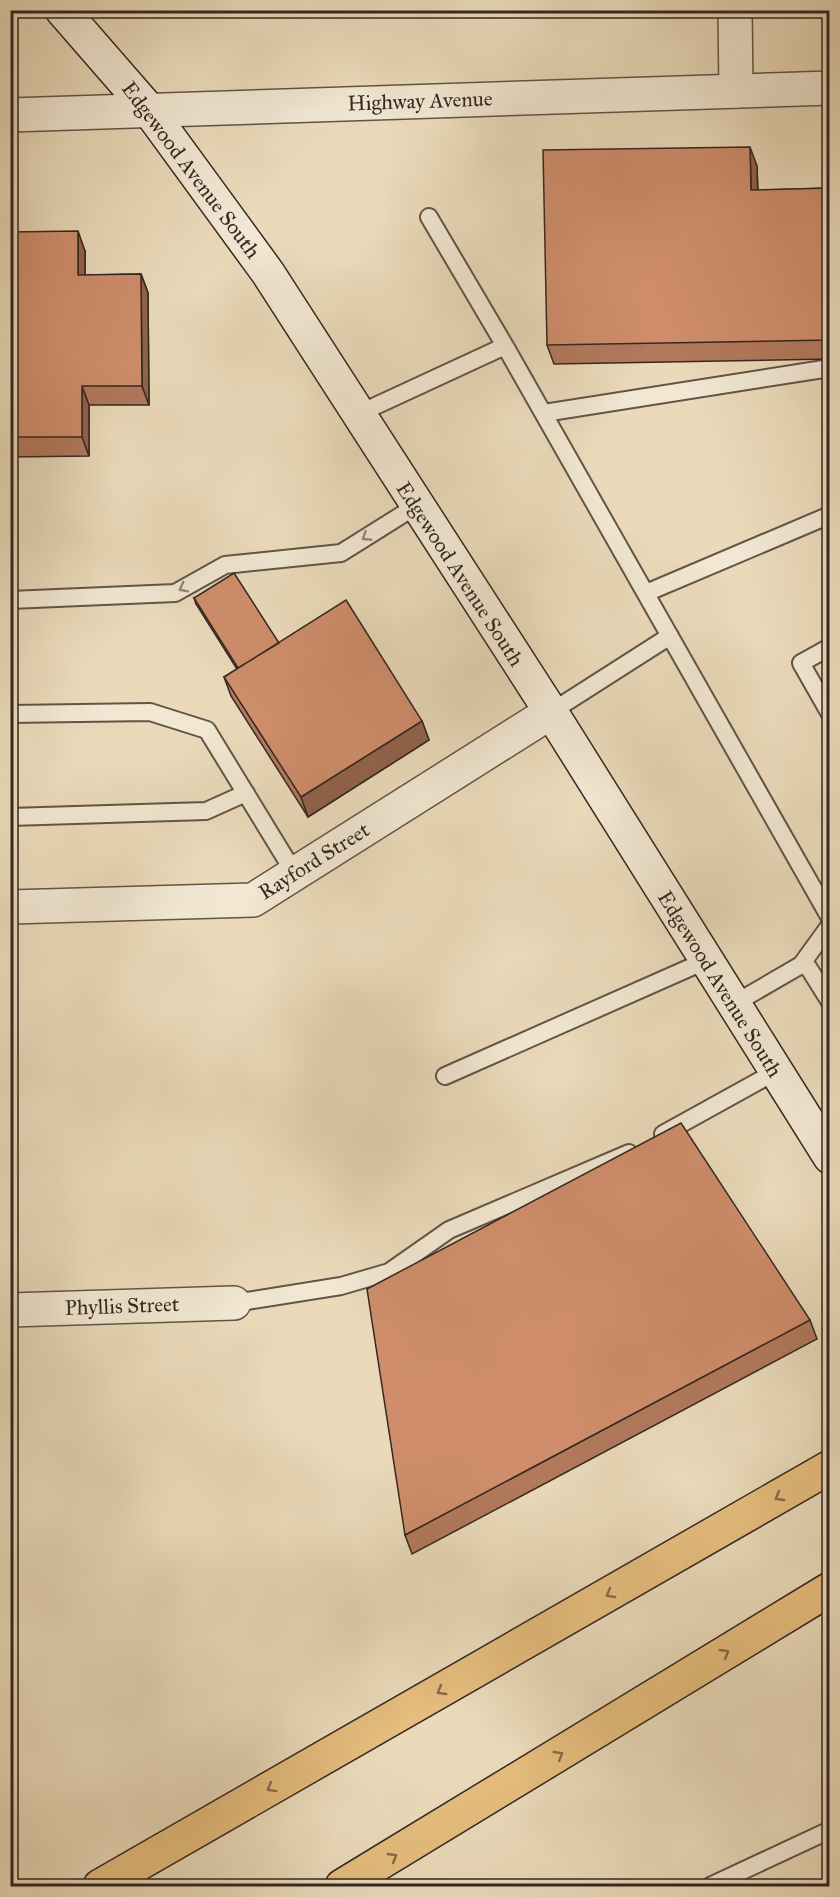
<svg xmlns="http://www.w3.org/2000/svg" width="840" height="1897" font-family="'IM FELL Great Primer',serif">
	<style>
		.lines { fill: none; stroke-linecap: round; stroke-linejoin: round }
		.service-casing { stroke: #625448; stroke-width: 20 }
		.minor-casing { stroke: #625448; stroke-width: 36 }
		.tertiary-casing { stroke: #625448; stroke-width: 36 }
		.secondary-casing { stroke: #342722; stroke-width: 36 }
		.motorway-casing { stroke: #342722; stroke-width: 36 }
		.service { stroke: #f1e7d2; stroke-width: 16 }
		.minor { stroke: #f1e7d2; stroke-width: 33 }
		.tertiary { stroke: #f1e7d2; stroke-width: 33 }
		.secondary { stroke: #f1e7d2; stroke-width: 33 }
		.motorway { stroke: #e5bd7d; stroke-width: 33 }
		.wall { fill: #b2795c; stroke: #342722; stroke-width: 1.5 }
		.shaded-wall { fill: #91634b; stroke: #342722; stroke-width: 1.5 }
		.building { fill: #cf8d6b; stroke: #342722; stroke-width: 1.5 }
		.oneway { stroke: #92877a }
		.oneway2 { stroke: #846a4b }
		.labels { text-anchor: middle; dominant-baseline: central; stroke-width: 5; stroke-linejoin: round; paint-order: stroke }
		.street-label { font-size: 21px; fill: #342722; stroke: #f1e7d2 }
	</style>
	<rect width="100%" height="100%" fill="#eadaba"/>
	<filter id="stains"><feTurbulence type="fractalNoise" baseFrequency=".00333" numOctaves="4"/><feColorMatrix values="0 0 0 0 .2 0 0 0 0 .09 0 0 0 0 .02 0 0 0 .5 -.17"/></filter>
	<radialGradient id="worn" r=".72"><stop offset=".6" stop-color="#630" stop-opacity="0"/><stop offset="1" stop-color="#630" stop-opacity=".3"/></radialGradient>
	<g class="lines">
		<defs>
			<path id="service" d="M429,217L505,346
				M544,413L830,368
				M358,414L505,346L830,918
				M646,593L830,515
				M10,600L175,593L225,565L341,553L416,506
				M830,647L801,663L830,714
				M551,712L670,636
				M10,714L150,712L207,730L295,874
				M10,817L206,811L246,793
				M801,965L830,925
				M732,1005L801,965L808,967L830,1002
				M445,1076L705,961
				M663,1134L775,1072
				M234,1303L341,1286L389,1272L449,1230L629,1153
				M710,1886L830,1830"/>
			<path id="minor" d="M735,10L736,91
				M10,907L253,900L551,712
				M10,1310L234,1303"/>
			<path id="tertiary" d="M10,115L830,88"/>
			<path id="secondary" d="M62,10L149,110L268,273L551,712L830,1157"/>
			<path id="motorway" d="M100,1886L830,1467
				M342,1886L830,1589"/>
		</defs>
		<use href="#service" class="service-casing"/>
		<use href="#minor" class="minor-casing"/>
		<use href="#tertiary" class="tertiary-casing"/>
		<use href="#secondary" class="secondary-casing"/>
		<use href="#motorway" class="motorway-casing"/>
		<use href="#service" class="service"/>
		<use href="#minor" class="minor"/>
		<use href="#tertiary" class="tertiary"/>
		<use href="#secondary" class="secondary"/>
		<use href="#motorway" class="motorway"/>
	</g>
	<path class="wall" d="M757,166L758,190L830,188V359L554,364L547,345Z
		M10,232L85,251V275L141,274L148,293L149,405H89V456L10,457Z
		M194,598L422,721L429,740L308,817L231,696L224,677L237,669L196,604Z
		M810,1320L817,1339L412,1554L405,1535Z"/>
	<path class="shaded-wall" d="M750,147L757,166L758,209L751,190Z
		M78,231L85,251V294L78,275Z
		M141,274L148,293L149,405L142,386Z
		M82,386L89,405V456L82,437Z
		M422,721L429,740L308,817L301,797Z"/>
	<path class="building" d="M750,147L751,190L830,188V340L547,345L543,150Z
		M78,231V275L141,274L142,386H82V437H10V232Z
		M234,573L279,643L238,668L194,598Z
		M346,600L422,721L301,797L224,677Z
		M681,1123L810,1320L405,1535L367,1289Z"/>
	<defs><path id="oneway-chevron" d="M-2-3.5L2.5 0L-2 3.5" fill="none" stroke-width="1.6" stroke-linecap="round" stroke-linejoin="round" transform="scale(1.5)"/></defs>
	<g class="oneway">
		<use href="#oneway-chevron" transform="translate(366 537) rotate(147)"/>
		<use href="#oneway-chevron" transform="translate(183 588) rotate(153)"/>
	</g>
	<g class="oneway2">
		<use href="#oneway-chevron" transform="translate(779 1497) rotate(150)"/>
		<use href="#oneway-chevron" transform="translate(610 1594) rotate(150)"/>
		<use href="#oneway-chevron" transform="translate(725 1653) rotate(-31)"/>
		<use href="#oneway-chevron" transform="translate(441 1691) rotate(150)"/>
		<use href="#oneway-chevron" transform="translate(559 1755) rotate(-31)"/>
		<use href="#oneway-chevron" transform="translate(271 1788) rotate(150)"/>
		<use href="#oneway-chevron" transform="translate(393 1857) rotate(-31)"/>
	</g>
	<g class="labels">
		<g class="street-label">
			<text transform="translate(420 101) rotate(-2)">Highway Avenue</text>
			<text transform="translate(191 170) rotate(53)">Edgewood Avenue South</text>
			<text transform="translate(460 574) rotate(57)">Edgewood Avenue South</text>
			<text transform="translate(314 861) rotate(-32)">Rayford Street</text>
			<text transform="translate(720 984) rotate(58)">Edgewood Avenue South</text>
			<text transform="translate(122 1306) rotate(-2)">Phyllis Street</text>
		</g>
	</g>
	<rect width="840" height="1897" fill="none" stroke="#eadaba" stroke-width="36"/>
	<rect x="12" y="12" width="816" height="1873" fill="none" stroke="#342722" stroke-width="3"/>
	<rect x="18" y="18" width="804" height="1861" fill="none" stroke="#342722" stroke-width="1.5"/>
	<rect width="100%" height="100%" filter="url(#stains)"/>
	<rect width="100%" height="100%" fill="url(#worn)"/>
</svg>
